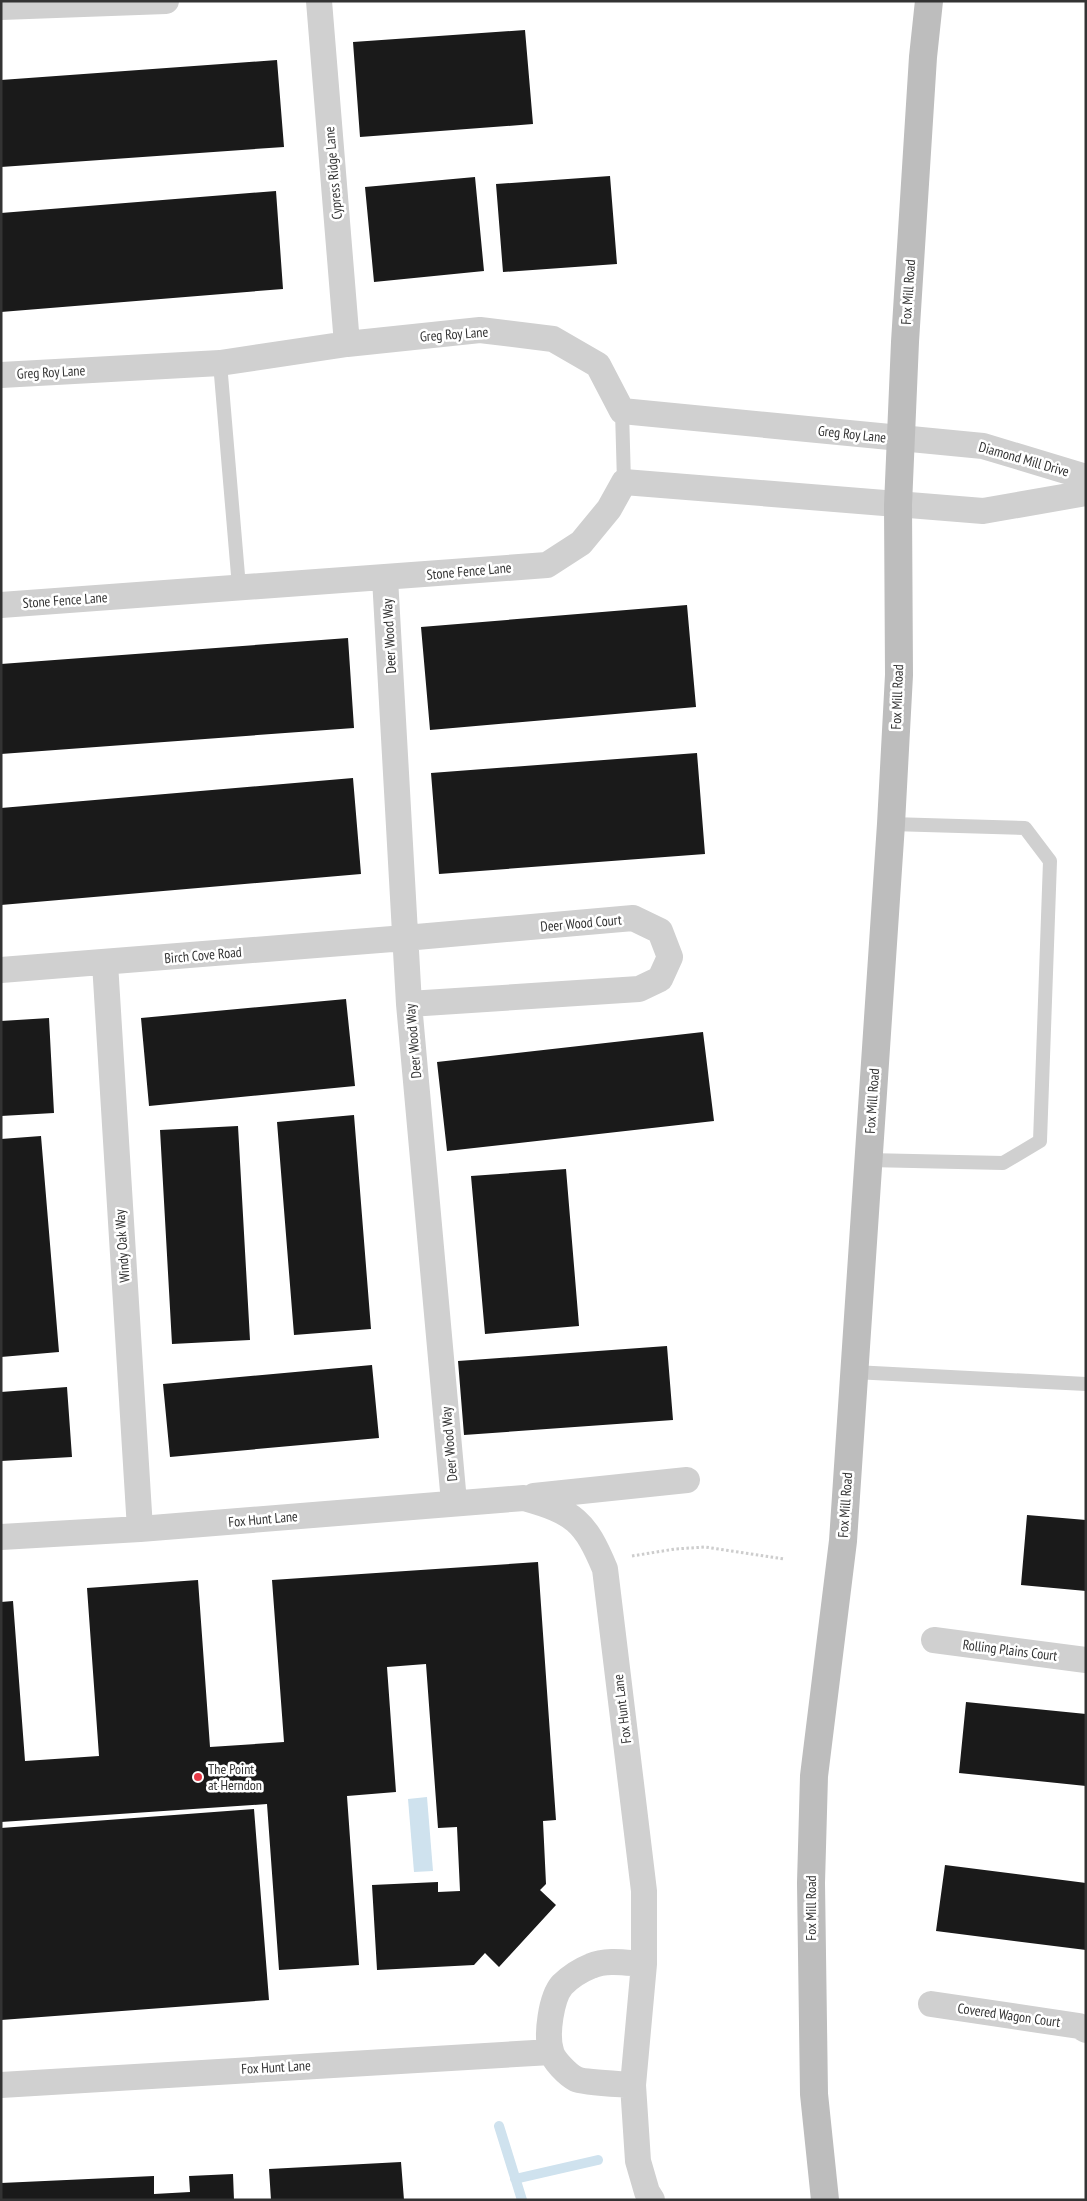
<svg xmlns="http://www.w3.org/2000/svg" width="1087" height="2201" font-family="'PT Sans Narrow',sans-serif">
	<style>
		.water { fill: #cfe2ee }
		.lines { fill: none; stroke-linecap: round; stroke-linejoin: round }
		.stream { stroke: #cfe2ee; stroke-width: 10 }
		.building { fill: #1a1a1a }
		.path { stroke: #cdcdcd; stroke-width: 3; stroke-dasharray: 2.5 2.5; stroke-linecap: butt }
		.lane { stroke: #d0d0d0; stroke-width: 14 }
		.street { stroke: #d0d0d0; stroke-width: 26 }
		.secondary { stroke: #bdbdbd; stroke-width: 28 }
		.poi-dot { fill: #e63946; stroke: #fff; stroke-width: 2 }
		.labels { text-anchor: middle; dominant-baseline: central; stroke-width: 5; stroke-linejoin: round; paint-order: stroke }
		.street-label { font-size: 14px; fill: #333; stroke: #fff }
		.poi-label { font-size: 14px; fill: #333; stroke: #fff; text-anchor: start }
	</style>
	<rect width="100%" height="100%" fill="#fff"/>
	<path class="water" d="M427,1797L433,1871L414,1872L408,1799Z"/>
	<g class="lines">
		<path class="stream" d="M499,2126L522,2200
			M515,2179L598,2160"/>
	</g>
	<path class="building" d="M525,30L533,124L360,137L353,42Z
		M277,60L284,147L1,167V80Z
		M610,176L617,264L503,272L496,184Z
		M475,177L484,271L374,282L365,187Z
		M276,191L283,289L1,312V213Z
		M687,605L696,707L430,730L421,627Z
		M348,638L354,728L1,754V664Z
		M697,753L705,854L439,874L431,773Z
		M353,778L361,874L1,905V808Z
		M346,999L355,1086L149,1106L141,1018Z
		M49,1018L54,1113L1,1116V1021Z
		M703,1032L714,1121L447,1151L437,1062Z
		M354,1115L371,1329L294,1335L277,1122Z
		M238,1126L250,1340L172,1344L160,1130Z
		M41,1136L59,1352L1,1357V1139Z
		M566,1169L579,1326L485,1334L471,1176Z
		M667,1346L673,1420L464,1435L458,1361Z
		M372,1365L379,1438L170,1457L163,1384Z
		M67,1387L72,1457L1,1461V1392Z
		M1027,1515L1086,1520V1591L1021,1585Z
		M538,1562L556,1820L543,1821L546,1884L540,1890L556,1905L499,1967L485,1953L474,1965L377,1970L372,1885L438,1882V1892L460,1891L457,1827L438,1828L426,1664L387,1667L396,1792L347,1796L359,1965L279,1970L267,1804L1,1822V1602L13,1601L25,1761L99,1756L87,1588L198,1580L210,1747L284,1742L272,1580Z
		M966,1702L1086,1714V1786L959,1773Z
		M254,1809L269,2000L1,2020V1828Z
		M945,1865L1086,1883V1950L936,1931Z
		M401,2162L404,2200H271L269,2169Z
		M233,2174L234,2200H1V2183L154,2176V2194L190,2192L189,2176Z"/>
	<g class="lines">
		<path class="path" d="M632,1556L675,1549L705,1547L784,1559"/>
		<path class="lane" d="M220,363L239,587
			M622,411L624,482
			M868,1160L1003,1163L1040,1141L1050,861L1025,828L891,824
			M854,1372L1086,1384"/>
		<path class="street" d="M319,1L347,344
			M1,7L166,1
			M1,375L220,363L347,344L480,330L553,339L598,365L622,411L983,446L1086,477
			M385,578L409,1004L454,1502
			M1,605L547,565L581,543L609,509L624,482L983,511L1086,493
			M105,963L140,1529
			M1,970L405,938L633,918L660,931L670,957L660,979L639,989L409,1004
			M534,1496L687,1480
			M1,1537L140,1529L524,1498C574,1512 585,1521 605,1569L644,1891V1964L633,2085L638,2161L647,2192L652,2200
			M934,1640L1086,1660
			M931,2004L1079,2026L1086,2030
			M1,2085L551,2052
			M633,2085C623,2084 584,2083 576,2079C568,2075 553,2060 551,2051C546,2035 551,1998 562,1985C570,1977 581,1970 591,1966C607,1959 627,1963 644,1964"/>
		<path class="secondary" d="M825,2200L814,2094L811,1883L814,1776L843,1541L891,824L899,675L898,505L905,342L923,57L929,1"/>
	</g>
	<circle class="poi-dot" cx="198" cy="1777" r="5"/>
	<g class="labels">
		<g class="street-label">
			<text transform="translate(333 173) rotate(-95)">Cypress Ridge Lane</text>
			<text transform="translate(908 292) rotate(-86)">Fox Mill Road</text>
			<text transform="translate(454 334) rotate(-4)">Greg Roy Lane</text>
			<text transform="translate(51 372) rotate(-3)">Greg Roy Lane</text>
			<text transform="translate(852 434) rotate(6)">Greg Roy Lane</text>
			<text transform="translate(1024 459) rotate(16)">Diamond Mill Drive</text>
			<text transform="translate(469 571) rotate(-5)">Stone Fence Lane</text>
			<text transform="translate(65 600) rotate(-4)">Stone Fence Lane</text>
			<text transform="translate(389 636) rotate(-93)">Deer Wood Way</text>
			<text transform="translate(897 697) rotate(-88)">Fox Mill Road</text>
			<text transform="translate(581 923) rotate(-5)">Deer Wood Court</text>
			<text transform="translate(203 955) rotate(-5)">Birch Cove Road</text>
			<text transform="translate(413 1041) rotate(-95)">Deer Wood Way</text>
			<text transform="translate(872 1101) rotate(-86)">Fox Mill Road</text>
			<text transform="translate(122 1246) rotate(-94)">Windy Oak Way</text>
			<text transform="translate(449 1444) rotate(-95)">Deer Wood Way</text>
			<text transform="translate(845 1505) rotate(-86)">Fox Mill Road</text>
			<text transform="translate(263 1519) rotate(-5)">Fox Hunt Lane</text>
			<text transform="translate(1010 1650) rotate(7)">Rolling Plains Court</text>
			<text transform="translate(622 1709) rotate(-97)">Fox Hunt Lane</text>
			<text transform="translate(811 1908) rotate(-90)">Fox Mill Road</text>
			<text transform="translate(1009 2015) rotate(8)">Covered Wagon Court</text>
			<text transform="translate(276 2067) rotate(-3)">Fox Hunt Lane</text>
		</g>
		<g class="poi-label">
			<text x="208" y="1769">The Point<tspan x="208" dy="16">at Herndon</tspan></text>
		</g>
	</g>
	<rect width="1087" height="2201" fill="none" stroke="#333333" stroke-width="5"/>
</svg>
